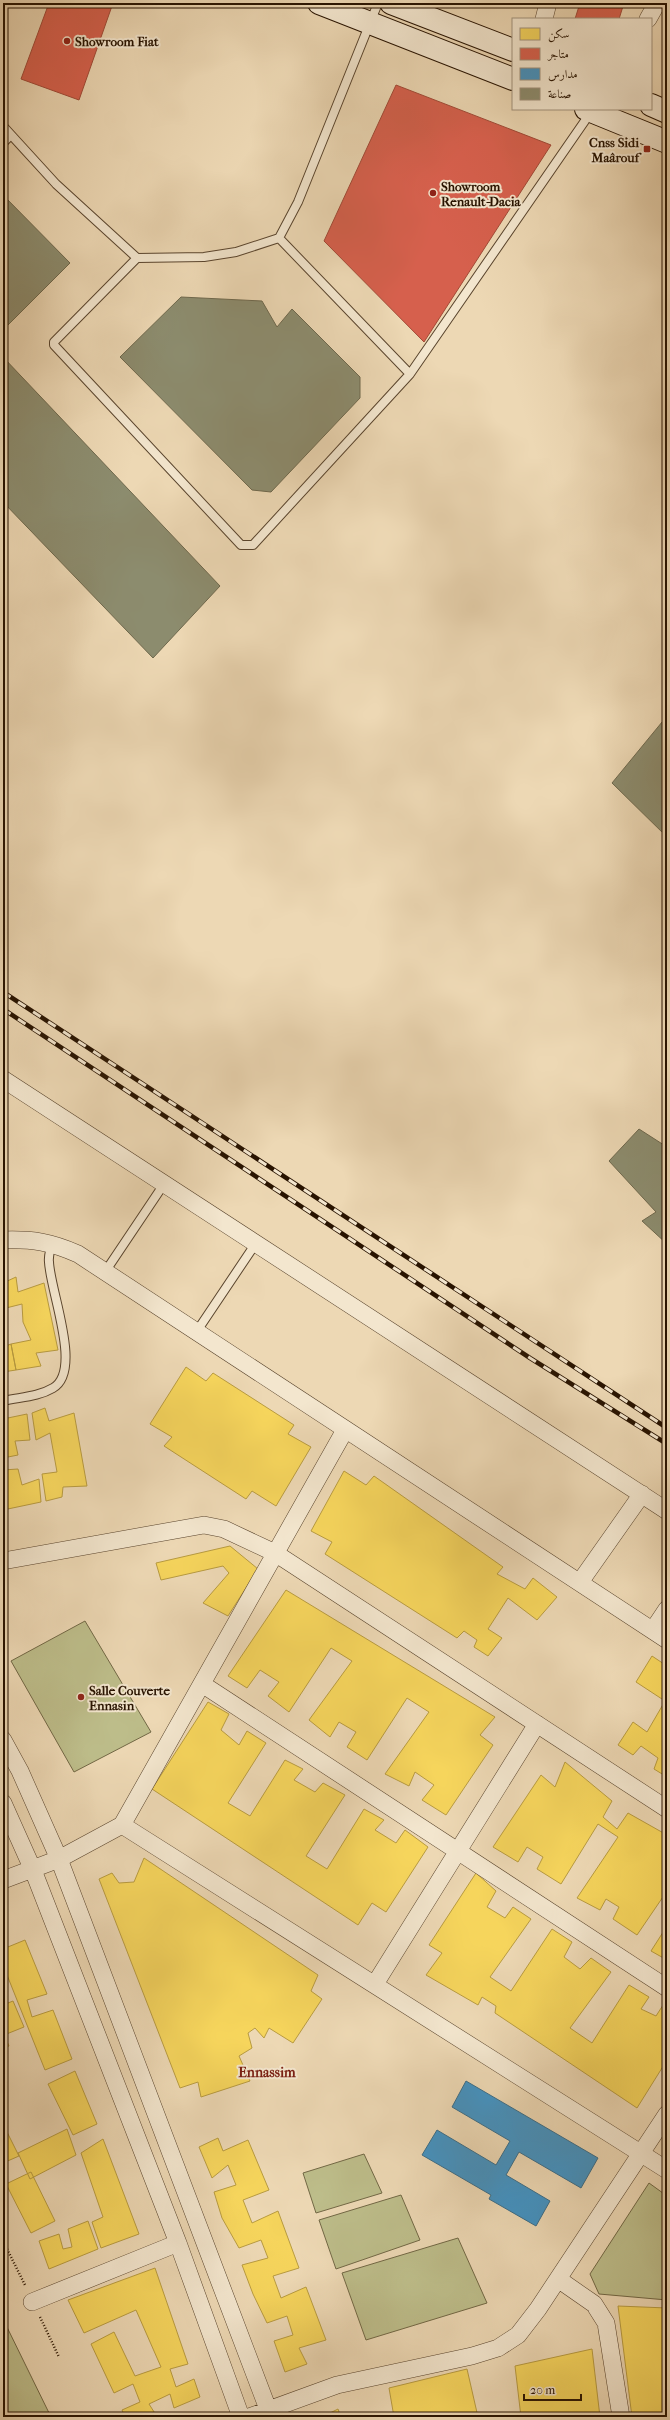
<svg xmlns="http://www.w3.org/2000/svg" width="670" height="2420" font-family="'IM FELL French Canon',Amiri,serif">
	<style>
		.green { fill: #bdbd8a; stroke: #726845 }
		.homes { fill: #f6d55c; stroke: #b89b40 }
		.shops { fill: #d6604d; stroke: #a24936 }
		.schools { fill: #4393c3; stroke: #3b6d88 }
		.industry { fill: #8c8c6e; stroke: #6e684d }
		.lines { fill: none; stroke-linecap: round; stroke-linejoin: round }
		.lane-casing { stroke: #59442d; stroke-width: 10 }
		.street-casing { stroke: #59442d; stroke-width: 18 }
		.secondary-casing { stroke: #281300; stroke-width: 24 }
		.path { stroke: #281300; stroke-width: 2.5; stroke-dasharray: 1 2; stroke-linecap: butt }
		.lane { stroke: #f3e6ce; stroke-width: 8 }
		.street { stroke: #f3e6ce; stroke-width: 17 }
		.secondary { stroke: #f3e6ce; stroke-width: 22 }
		.rail-casing { stroke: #281300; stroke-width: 4.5 }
		.rail { stroke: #f3e6ce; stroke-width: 3; stroke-dasharray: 9; stroke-linecap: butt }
		.poi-dot { fill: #8f2418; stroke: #f3e6ce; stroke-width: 1.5 }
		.labels { text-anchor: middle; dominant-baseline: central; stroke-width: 4; stroke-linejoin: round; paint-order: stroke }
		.poi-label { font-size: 13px; font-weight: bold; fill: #281300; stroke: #f3e6ce; text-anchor: start }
		.neighbourhood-label { font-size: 14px; font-weight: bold; fill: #7a1f14; stroke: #f3e6ce }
	</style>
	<rect width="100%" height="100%" fill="#edd8b4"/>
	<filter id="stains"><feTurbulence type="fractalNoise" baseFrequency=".005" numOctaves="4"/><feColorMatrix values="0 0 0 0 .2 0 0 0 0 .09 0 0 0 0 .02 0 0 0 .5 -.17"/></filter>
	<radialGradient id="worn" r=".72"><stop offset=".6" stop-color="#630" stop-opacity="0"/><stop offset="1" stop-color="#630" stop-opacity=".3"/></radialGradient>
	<path class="green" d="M85,1621L151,1732L74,1772L11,1661Z
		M364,2154L382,2193L316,2213L303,2173Z
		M649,2183L667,2196V2300L599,2294L590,2274Z
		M401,2195L420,2240L336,2269L319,2220Z
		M458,2238L487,2303L366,2340L342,2273Z
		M3,2319L51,2417H3Z"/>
	<path class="homes" d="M16,1277L18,1292L44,1283L58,1350L36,1353L41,1366L16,1370L11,1344L31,1340L23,1322L22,1304L6,1308L3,1297V1283Z
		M11,1344L16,1370L3,1372V1347Z
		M186,1367L206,1381L213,1373L294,1425L288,1434L311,1447L276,1506L252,1491L246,1499L164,1446L172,1437L150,1424Z
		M45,1408L49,1421L74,1413L87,1486L63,1487L62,1497L46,1501L42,1474L57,1472L50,1433L36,1440L32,1413Z
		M27,1414L30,1440L15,1441L18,1455L3,1458V1419Z
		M18,1469L22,1485L39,1479L41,1502L3,1510V1470Z
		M344,1471L366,1485L374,1476L503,1567L497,1574L525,1589L533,1578L557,1597L537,1620L508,1598L488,1629L502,1638L488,1656L474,1647L477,1640L464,1631L457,1638L325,1554L332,1542L311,1531Z
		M230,1546L258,1569L228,1616L203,1603L229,1573L223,1566L161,1580L156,1563Z
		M286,1590L495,1717L480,1735L493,1745L446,1815L422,1800L434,1785L415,1772L409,1786L385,1774L429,1712L407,1698L367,1760L347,1747L356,1732L339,1722L330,1737L309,1720L352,1661L331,1648L289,1712L268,1696L279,1682L260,1670L247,1688L228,1676Z
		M652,1656L667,1666V1777L654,1769L658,1758L641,1746L633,1755L618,1745L633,1722L647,1732L665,1701L636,1682Z
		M208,1702L229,1714L221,1730L239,1745L247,1731L266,1743L228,1803L250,1816L285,1760L303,1769L294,1780L315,1792L323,1783L345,1795L306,1856L327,1869L364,1809L384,1820L375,1830L396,1843L405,1830L428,1847L386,1912L372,1903L358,1925L152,1789Z
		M565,1762L612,1801L603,1817L617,1829L628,1813L667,1835V1891L637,1935L613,1919L619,1907L606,1899L600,1910L577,1898L618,1837L598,1824L561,1884L537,1869L543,1857L527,1847L518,1862L493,1847L541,1775L555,1787Z
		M144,1858L318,1975L311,1991L322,1999L293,2043L269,2028L264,2038L255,2028L248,2033L252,2048L239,2056L250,2081L201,2097L198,2082L180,2088L99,1879L112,1873L119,1883L134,1882Z
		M476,1873L496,1891L487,1907L505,1918L513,1907L531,1919L490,1977L511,1991L552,1929L572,1942L564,1957L580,1969L591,1958L611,1972L570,2028L592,2043L629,1985L649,1997L641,2009L656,2016L665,2002L667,2004V2060L637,2108L495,2013L496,2006L482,1997L478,2005L426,1975L442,1953L429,1945Z
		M667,1926V1960L651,1951Z
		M25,1940L47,1994L27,2000L32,2017L53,2010L72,2059L45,2070L3,1965V1949Z
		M13,2001L24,2027L4,2035L9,2046L3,2048V2005Z
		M75,2071L97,2124L73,2135L48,2084Z
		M3,2124L19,2156L3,2163Z
		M67,2129L76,2155L30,2179L18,2153Z
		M218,2138L223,2151L248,2140L269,2190L243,2200L252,2223L278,2211L299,2268L273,2276L281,2298L306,2287L326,2340L299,2348L307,2364L285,2372L274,2341L293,2335L287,2316L267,2323L253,2294L242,2265L268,2258L261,2240L239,2248L222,2218L214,2192L236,2185L228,2165L212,2178L199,2147Z
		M103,2139L139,2234L101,2248L92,2222L103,2217L81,2153Z
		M31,2172L55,2221L31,2233L6,2184Z
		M88,2221L98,2249L49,2269L39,2241L59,2234L63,2249L72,2247L68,2229Z
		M155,2268L188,2364L170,2369L176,2387L194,2379L200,2397L174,2408L170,2394L149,2404L156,2415L125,2417L122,2410L140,2402L133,2384L114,2393L91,2344L114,2332L135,2376L161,2367L136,2310L84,2333L68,2300Z
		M618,2306L667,2308V2417H632Z
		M592,2349L600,2417H521L515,2366Z
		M467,2369L478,2417H394L389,2388Z
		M338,2409L341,2417H322Z"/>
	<path class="shops" d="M49,3H113L79,100L21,79Z
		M580,3H624L619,19H575Z
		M396,85L551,145L424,342L324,241Z"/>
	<path class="schools" d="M466,2081L598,2158L581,2188L519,2152L506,2175L550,2201L536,2226L489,2199L491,2195L422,2155L437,2130L496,2165L510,2141L452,2107Z"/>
	<path class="industry" d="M3,195L70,263L3,330Z
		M181,297L262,301L277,327L292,309L360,377V398L271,492L252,490L120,357Z
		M3,357L220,586L153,658L3,502Z
		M667,716V837L612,783Z
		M639,1129L667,1147V1244L642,1221L656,1212L609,1161Z"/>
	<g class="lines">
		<defs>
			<path id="lane" d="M3,126L56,184L137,258L204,257L236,252L279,238L410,374
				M3,143L10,136
				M279,238L298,202L378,3
				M137,258L54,342V345L241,545H253L410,374L591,112
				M105,1272L164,1184
				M197,1331L256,1243
				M3,1401C20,1397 38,1397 53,1388C83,1371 50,1291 49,1262C48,1256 51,1249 51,1244"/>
			<path id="street" d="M544,19L548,3
				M648,19L657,3
				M3,1079L667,1511
				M3,1240C33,1239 51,1242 78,1254L667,1640
				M3,1561L204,1525L224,1529L275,1553L667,1809
				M580,1582L642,1494
				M653,1630L667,1609
				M202,1684L667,1988
				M3,1740L20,1771L59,1859L271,2417
				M3,1803L33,1870L178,2243L241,2417
				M122,1825L345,1430
				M3,1880L59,1859L122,1825L667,2170
				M375,1984L537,1724
				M558,2279L594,2304L606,2323L621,2417
				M32,2302L178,2243
				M249,2417L337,2385L472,2356L498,2348L518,2335L538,2309L667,2114"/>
			<path id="secondary" d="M319,3L513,79
				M391,3L513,50
				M651,105L667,112
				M586,109L667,142"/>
		</defs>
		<use href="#lane" class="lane-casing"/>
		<use href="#street" class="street-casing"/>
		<use href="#secondary" class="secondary-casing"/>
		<path class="path" d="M3,2241L25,2285
			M40,2317L59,2357"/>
		<use href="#lane" class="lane"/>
		<use href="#street" class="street"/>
		<use href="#secondary" class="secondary"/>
		<defs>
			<path id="rail" d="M3,992L667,1428
				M3,1009L530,1358L667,1444"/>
		</defs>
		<use href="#rail" class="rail-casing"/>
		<use href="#rail" class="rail"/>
	</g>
	<g class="poi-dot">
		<circle cx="67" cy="41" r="4"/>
		<rect x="643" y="145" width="8" height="8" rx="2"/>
		<circle cx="433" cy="193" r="4"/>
		<circle cx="81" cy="1697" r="4"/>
	</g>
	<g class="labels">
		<g class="poi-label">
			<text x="75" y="41">Showroom Fiat</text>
			<text x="639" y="142" text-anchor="end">Cnss Sidi<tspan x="639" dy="15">Maârouf</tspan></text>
			<text x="441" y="186">Showroom<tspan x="441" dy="15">Renault-Dacia</tspan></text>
			<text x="89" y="1690">Salle Couverte<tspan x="89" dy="15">Ennasin</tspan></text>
		</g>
		<g class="neighbourhood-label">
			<text x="267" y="2072">Ennassim</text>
		</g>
	</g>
	<rect width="670" height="2420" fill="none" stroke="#edd8b4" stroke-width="16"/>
	<rect x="4" y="4" width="662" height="2412" fill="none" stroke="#281300" stroke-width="2"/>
	<rect x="8" y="8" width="654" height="2404" fill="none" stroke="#281300"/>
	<rect x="512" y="18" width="140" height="92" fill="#f3e6ce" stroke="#a2927c"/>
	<rect x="520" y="28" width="20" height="12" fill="#f6d55c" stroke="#a2927c"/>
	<text x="548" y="38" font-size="12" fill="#281300">سكن</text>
	<rect x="520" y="48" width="20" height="12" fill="#d6604d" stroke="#a2927c"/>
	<text x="548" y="58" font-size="12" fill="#281300">متاجر</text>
	<rect x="520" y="68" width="20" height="12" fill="#4393c3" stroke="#a2927c"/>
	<text x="548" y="78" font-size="12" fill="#281300">مدارس</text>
	<rect x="520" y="88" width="20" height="12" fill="#8c8c6e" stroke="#a2927c"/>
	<text x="548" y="98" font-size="12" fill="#281300">صناعة</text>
	<path d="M524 2394v6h57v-6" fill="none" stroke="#281300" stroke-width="2"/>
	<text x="530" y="2394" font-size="12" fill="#281300" stroke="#f3e6ce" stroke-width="3" paint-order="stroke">20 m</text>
	<rect width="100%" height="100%" filter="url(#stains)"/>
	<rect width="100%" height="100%" fill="url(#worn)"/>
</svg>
